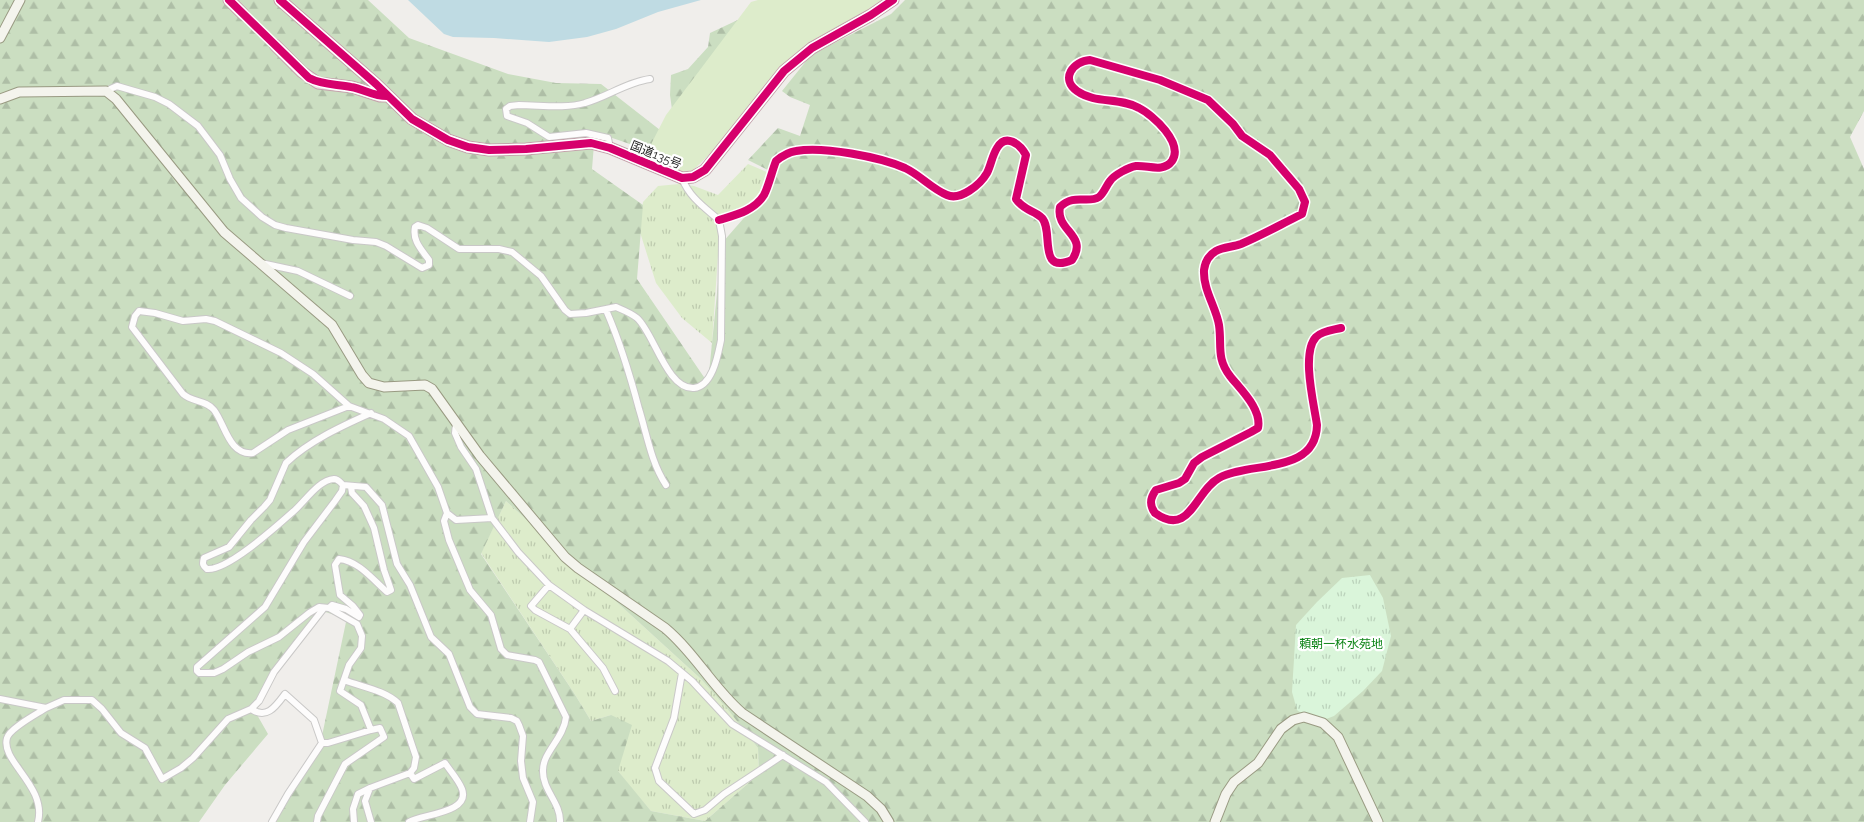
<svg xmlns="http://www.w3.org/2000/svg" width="1864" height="822" font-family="Raleway,'Noto Sans JP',sans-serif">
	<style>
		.grass { fill: url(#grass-tufts) }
		.forest { fill: url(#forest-firs); fill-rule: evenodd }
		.park { fill: url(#park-tufts) }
		.garden { fill: #ddeccb }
		.water { fill: #bfdbe3 }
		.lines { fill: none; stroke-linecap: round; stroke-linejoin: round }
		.highway-tunnel { stroke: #c7c5c3; stroke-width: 11; stroke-dasharray: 11 5.5; stroke-linecap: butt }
		.street-casing { stroke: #c9c8c7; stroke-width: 8 }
		.secondary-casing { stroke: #999a82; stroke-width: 11 }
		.highway-casing { stroke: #c5a2ac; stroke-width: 13 }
		.street { stroke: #fdfcfc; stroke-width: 6 }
		.secondary { stroke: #f4f4ed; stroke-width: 9 }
		.highway { stroke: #ece0e2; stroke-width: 11 }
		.cycleway-casing { stroke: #fff; stroke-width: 11 }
		.cycleway { stroke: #d6006c; stroke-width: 8 }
		.labels { text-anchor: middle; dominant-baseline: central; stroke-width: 4.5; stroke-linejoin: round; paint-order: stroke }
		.street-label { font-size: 12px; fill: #222; stroke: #fff }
		.park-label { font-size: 12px; fill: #0c8416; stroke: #fff }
	</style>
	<defs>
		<pattern id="grass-tufts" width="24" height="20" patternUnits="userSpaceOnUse" patternTransform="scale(1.25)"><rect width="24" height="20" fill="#ddeccb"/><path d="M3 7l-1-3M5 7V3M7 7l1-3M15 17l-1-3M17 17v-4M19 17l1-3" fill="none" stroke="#bdcaae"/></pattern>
		<pattern id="forest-firs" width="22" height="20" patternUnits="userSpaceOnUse" patternTransform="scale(1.25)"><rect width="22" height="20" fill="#cbdec1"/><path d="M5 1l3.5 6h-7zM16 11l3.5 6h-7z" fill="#aebea6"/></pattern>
		<pattern id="park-tufts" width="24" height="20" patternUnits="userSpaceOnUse" patternTransform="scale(1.25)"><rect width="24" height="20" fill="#daf5da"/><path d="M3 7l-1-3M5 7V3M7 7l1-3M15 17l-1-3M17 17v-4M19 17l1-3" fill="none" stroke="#bbd2bb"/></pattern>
	</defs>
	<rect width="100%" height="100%" fill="#f0eeeb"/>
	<path class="grass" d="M748,164L769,173L765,191L720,226L712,343L682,318L656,283L639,229L643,202L658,186L679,184L694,186L718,195Z
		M506,501L701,679L726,706L758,748L759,774L705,821L651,811L631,788L618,771L611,715L591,721L574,693L481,553Z"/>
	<path class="forest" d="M0,0H368L409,38L508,74L556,83L601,84L678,144L679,161L595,132L592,169L643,205L637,279L708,383L722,243L764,195L770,171L748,160L778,128L800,136L810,105L790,97L782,91L811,55L891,14L905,0H1864V111L1850,137L1864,169V822H270L319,750L346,622L341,617L322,611L252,706L268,734L225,785L199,822H0ZM506,501L701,679L726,707L758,748L759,774L705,821L651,811L618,771L632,725L611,715L591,721L574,693L481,554Z
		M742,18L674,124L670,95L671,75L688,69L708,47L710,33Z"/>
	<path class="park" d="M1370,575L1383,598L1391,636L1382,671L1363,691L1334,716L1321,721L1305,716L1297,710L1292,692L1296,625L1317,602L1342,578Z"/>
	<path class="garden" d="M758,0H888L784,71L714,150L679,184L644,158L666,115L751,2Z"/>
	<path class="water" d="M408,0H701L658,12L616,29L587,37L549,42L494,38L453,37L444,34Z"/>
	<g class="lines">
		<path class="highway-tunnel" d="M243,14L275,45"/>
		<defs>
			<path id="street" d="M106,91L117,86L155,97L169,104L198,126L220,155L230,179L241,198L262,217L275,225L286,228L353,240L376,242L386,246L422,268L429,265V260C422,250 412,241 415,227L418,225L427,228L459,249H499L512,252L541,276L565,310L570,314L586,313L616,307C623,310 631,313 637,318C654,333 667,390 694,388C713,386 718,354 721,340L722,236L719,220C704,207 689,197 682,178
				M610,148L608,138L586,133L549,137L527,123L507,116L506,109L510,106L519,105C540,105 565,109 585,103C607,97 627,82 650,79
				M719,220C735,215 754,211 764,195C769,185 772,171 776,161C782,156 789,152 796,151C823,146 880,157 905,168C920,175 932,189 947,195C960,201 980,185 987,173C991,165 992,156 997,148C1006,133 1020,144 1026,155L1016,199C1024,211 1034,210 1042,218C1054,231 1037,275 1072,260C1089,235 1055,231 1060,207C1074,193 1088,204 1099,197C1104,193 1106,186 1110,181C1114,175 1129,167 1136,166C1148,165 1163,173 1172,161C1184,143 1153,115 1139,108C1120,97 1095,104 1077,91C1060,79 1073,61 1090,60L1160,80L1208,100L1233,124L1242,136L1270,155L1299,189L1305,202L1302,214L1296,217C1278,226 1260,236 1241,244C1233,247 1223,247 1216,251C1209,255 1205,262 1204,270C1203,290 1216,307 1219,325C1222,345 1216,358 1230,376C1240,389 1262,409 1258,428L1251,432L1202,457L1194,463L1185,479L1179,483L1156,490C1150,498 1149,505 1155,513C1190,538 1195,491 1219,478C1250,461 1316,475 1317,425C1314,404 1301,353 1316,337C1322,331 1333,330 1341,328
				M261,263L298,271L350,296
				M606,310C620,342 630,375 639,409C647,435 651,462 666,485
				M139,311L155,313L183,321L206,319L215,321L281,353L313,374L349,406L288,430L253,453C229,456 225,424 214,410C206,400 192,402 183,394L132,327L135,316Z
				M349,406L384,419L409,436L438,487L447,513L456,520L492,518
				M371,413C342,426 309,441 286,463L270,500L264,507L251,520L229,547L204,558C202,564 203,566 207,569C228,571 278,525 295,510C306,500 319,480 334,479C338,479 340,482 343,485L366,487L382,505L397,564L410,585L431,637L449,654L470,707L477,714L511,718L517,721L519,725L523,736L521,761L523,778L533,802L530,822
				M456,423L455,433L461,447L476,469L492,518L518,552L549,585L584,610L668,661L692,681L732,724L826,782L865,822
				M343,485L342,491L335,501L304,542L265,607L197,667V671L199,673H214L223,669L248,652L279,637L309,613L319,607L329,608L332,605L346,609L359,617L360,615L353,606L340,595L335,565L339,559C359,561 373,580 387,592L391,590L384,570L374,528L364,506L352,493L351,487
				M447,513L444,521L449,540L470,590L491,615L501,649L507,655L535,660L539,662L566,717C564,738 543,752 543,770C542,790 561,803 560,822
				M549,585L531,606L535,610L570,629L603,668L615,691
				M570,629L584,610
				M682,673L674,718L655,768L659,781L694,814L705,810L724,794L783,755
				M344,680C362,687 384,690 398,703L416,757L414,768L410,773L370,788L365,801L371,822
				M0,699L46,708L64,700H92L102,709L121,733L145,748L162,779L181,768L193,758L228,719L251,709
				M322,743H328L371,730L361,705L340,691L349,665L361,648L362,636L357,624L329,608
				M38,822C47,786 0,761 7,738C10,728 37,714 46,708
				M272,822L288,794L322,743L314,720L285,694C276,706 267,720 251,709L259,701L274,672L324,608
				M317,822L318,816L345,764L384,737L380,728L371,730
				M354,822L353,809L358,794L370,788
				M409,822C422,814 471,813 462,789C458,779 450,771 445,763L414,779L410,773"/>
			<path id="secondary" d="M0,38L20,0
				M0,99L19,92L106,91L116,99L224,232L332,325L362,375L369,383L384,387L425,385L432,389L480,456L565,557L578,568L665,628C695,653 713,688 742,713L867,796L881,809L889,822
				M1215,822L1226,794L1234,782L1258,763L1281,729L1293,720L1304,717L1323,723L1338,737L1378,822"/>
			<path id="highway" d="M229,0L243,14
				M280,0L376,84L412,119L448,140L468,147L489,150L526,149L591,143L610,148L682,178L693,177L705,170L784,71L812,48L871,15L893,0
				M275,45L302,72L318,83L352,87L380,96H388"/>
		</defs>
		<use href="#street" class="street-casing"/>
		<use href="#secondary" class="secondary-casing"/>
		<use href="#highway" class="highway-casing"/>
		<use href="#street" class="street"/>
		<use href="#secondary" class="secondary"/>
		<use href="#highway" class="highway"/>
		<defs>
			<path id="cycleway" d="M229,0L309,78C322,85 336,84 351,87C364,89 375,97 388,96
				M280,0L376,84L412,119L448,140L468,147L489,150L526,149L591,143L610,148L682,178L693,177L705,170L784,71L812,48L871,15L893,0
				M719,220C735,215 754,211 764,195C769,185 772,171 776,161C782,156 789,152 796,151C823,146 880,157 905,168C920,175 932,189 947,195C960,201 980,185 987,173C991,165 992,156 997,148C1006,133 1020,144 1026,155L1016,199C1024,211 1034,210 1042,218C1054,231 1037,275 1072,260C1089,235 1055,231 1060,207C1074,193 1088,204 1099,197C1104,193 1106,186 1110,181C1114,175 1129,167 1136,166C1148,165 1163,173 1172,161C1184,143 1153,115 1139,108C1120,97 1095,104 1077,91C1060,79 1073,61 1090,60L1160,80L1208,100L1233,124L1242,136L1270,155L1299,189L1305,202L1302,214L1296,217C1278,226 1260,236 1241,244C1233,247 1223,247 1216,251C1209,255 1205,262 1204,270C1203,290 1216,307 1219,325C1222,345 1216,358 1230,376C1240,389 1262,409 1258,428L1251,432L1202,457L1194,463L1185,479L1179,483L1156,490C1150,498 1149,505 1155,513C1190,538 1195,491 1219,478C1250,461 1316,475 1317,425C1314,404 1301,353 1316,337C1322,331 1333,330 1341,328"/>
		</defs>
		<use href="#cycleway" class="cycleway-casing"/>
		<use href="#cycleway" class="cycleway"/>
	</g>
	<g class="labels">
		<g class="street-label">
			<text transform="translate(656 155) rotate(22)">国道135号</text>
		</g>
		<g class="park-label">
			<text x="1341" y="644">頼朝一杯水苑地</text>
		</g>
	</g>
</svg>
